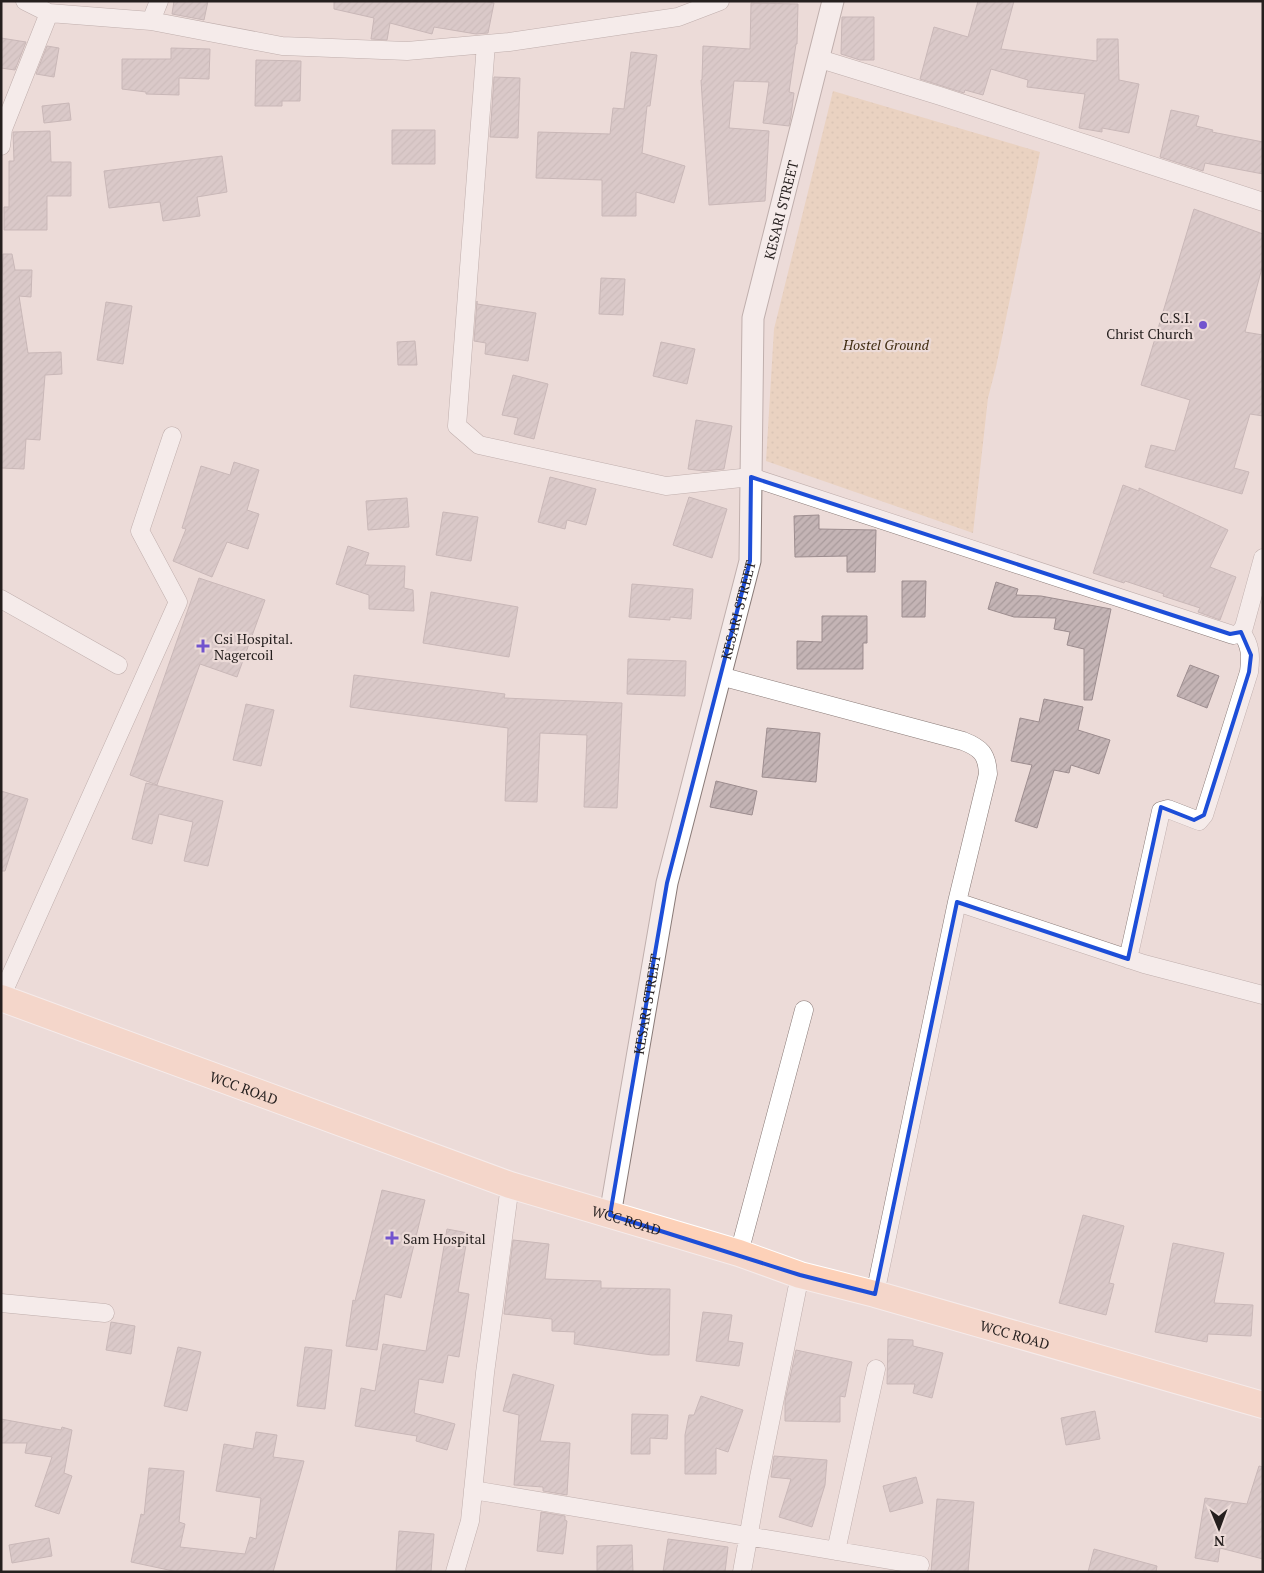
<svg xmlns="http://www.w3.org/2000/svg" width="1264" height="1573" font-family="'PT Serif',serif">
	<style>
		.grass { fill: url(#grass-dots) }
		.building { fill: url(#building-hatch); stroke: #9d8d8f }
		.lines { fill: none; stroke-linecap: round; stroke-linejoin: round }
		.minor-casing { stroke: #897a77; stroke-width: 19 }
		.tertiary-casing { stroke: #897a77; stroke-width: 23 }
		.primary-casing { stroke: #fff; stroke-width: 28 }
		.minor { stroke: #fff; stroke-width: 18 }
		.tertiary { stroke: #fff; stroke-width: 21 }
		.primary { stroke: #fdd1b8; stroke-width: 26 }
		.marked { fill: none; stroke: #1d4ed8; stroke-width: 4; stroke-linejoin: round }
		.poi-dot { fill: #7254ce; stroke: #ecdbd8; stroke-width: 2 }
		.labels { text-anchor: middle; dominant-baseline: central; stroke-width: 4.5; stroke-linejoin: round; paint-order: stroke }
		.street-label { font-size: 14px; fill: #251f1e; stroke: #ecdbd8 }
		.poi-label { font-size: 14px; fill: #251f1e; stroke: #ecdbd8; text-anchor: start }
		.park-label { font-size: 14px; font-style: italic; fill: #402c11; stroke: #ecdbd8 }
	</style>
	<defs>
		<pattern id="grass-dots" width="8" height="8" patternUnits="userSpaceOnUse" patternTransform="scale(1.25)"><rect width="8" height="8" fill="#e6c8a4"/><path d="M2 2h.1M6 6h.1" fill="none" stroke="#c5ab8d" stroke-width="1.8" stroke-linecap="round"/></pattern>
		<pattern id="building-hatch" width="6" height="6" patternUnits="userSpaceOnUse" patternTransform="scale(1.25)"><rect width="6" height="6" fill="#c4b4b5"/><path d="M-1 1l2-2M0 6l6-6M5 7l2-2" fill="none" stroke="#a89a9b"/></pattern>
	</defs>
	<rect width="100%" height="100%" fill="#ecdbd8"/>
	<path class="grass" d="M833,91L1040,152L996,367L988,398L973,533L766,461L774,329Z"/>
	<path class="building" d="M174,1H208L204,20L172,14Z
		M334,1H484L494,3L488,33L476,34L434,27L432,34L390,23L387,40L371,39L374,18L334,9Z
		M978,1H1014L1001,49L1097,61V39H1118L1119,80L1139,84L1129,133L1102,128V132L1079,128L1085,94L1027,87L1028,80L991,69L983,95L965,90L964,93L920,79L934,27L968,37Z
		M751,3L798,4L797,44H796L789,92L794,93L791,116L789,126L763,123L769,82L734,81L729,128L769,131L765,201L709,205L701,80H702L703,46L750,49Z
		M842,17H874V60H860L841,54Z
		M1,38L26,42L15,70L1,68Z
		M47,46L59,48L54,77L36,74Z
		M171,48L210,49L209,79L179,78V95L146,94V92L122,89V59H171Z
		M631,52L657,55L650,106H647L642,153L685,166L674,203L636,192V216H602V180L536,178L538,132L610,134L613,108L624,109Z
		M256,60L301,61L300,101H282V106H255Z
		M494,77L520,78L518,138L490,137Z
		M69,103L71,120L44,123L42,106Z
		M1171,110L1199,116L1196,126L1213,130L1212,132L1263,142V174L1205,163L1203,171L1160,157Z
		M392,130H435V164H392Z
		M50,131L51,162H71V196H47V230H4V207H9V161H14L13,132Z
		M222,156L227,192L197,197L200,216L163,221L160,202L109,208L104,171Z
		M1194,209L1263,234V264L1245,332L1263,335V416L1250,414L1234,468L1249,472L1242,494L1145,467L1151,445L1175,451L1190,400L1141,385Z
		M3,254H12L15,270H32L31,297L19,296L28,353L61,352L62,374L45,375L40,440L26,439L24,469L1,468V311Z
		M601,278L625,279L623,315L599,314Z
		M477,301V304L536,313L528,361L485,354L486,343L474,341Z
		M106,302L132,306L123,364L97,360Z
		M415,341L417,365H398L397,342Z
		M661,342L695,349L687,384L653,376Z
		M513,375L548,384L534,439L514,434L518,418L502,415Z
		M696,420L732,426L724,469L704,471L688,469Z
		M234,462L259,470L247,510L259,514L248,549L227,542L212,577L173,561L186,529L182,528L201,466L230,475Z
		M550,477L596,489L586,525L567,520L565,529L538,522Z
		M1123,485L1139,491V488L1228,530L1210,567L1236,577L1220,620L1198,612L1200,608L1163,596L1164,594L1125,581L1124,583L1093,573Z
		M689,497L727,509L712,558L673,545Z
		M407,498L409,527L368,530L366,501Z
		M443,512L478,517L471,561L436,555Z
		M819,515V529L876,530L875,572H847V556L795,557L794,516Z
		M348,546L369,553L365,565L405,566L404,588L413,590L414,611L369,609V595L336,584Z
		M199,578L265,600L237,677L200,664L157,785L130,775Z
		M902,581H926L925,617H902Z
		M996,582L1018,589L1016,595L1041,596L1111,609L1092,700H1084V649L1067,645L1070,632L1054,629L1056,618L1014,617L988,609Z
		M632,584L693,589L691,619L670,617V620L629,617Z
		M431,592L518,607L509,657L423,643Z
		M822,616H867V643H863V669H797V641L822,642Z
		M628,659L686,661L685,696L627,694Z
		M1190,665L1219,676L1207,708L1177,696Z
		M354,675L505,694L504,698L622,703L617,808L584,807L587,735L540,733L537,802L505,801L508,728L350,707Z
		M1044,699L1083,707L1078,730L1110,740L1099,774L1071,765L1069,773L1054,770L1037,828L1015,821L1032,765L1011,761L1020,718L1039,722Z
		M246,704L274,710L261,766L233,760Z
		M767,728L820,733L816,782L762,777Z
		M716,781L757,791L752,815L710,807Z
		M146,783L223,801L208,866L184,861L193,822L159,814L152,844L132,839Z
		M1,791L28,799L5,871H1Z
		M382,1190L425,1200L401,1298L385,1294L377,1350L346,1346L353,1300L355,1301Z
		M1083,1215L1124,1226L1109,1283L1114,1284L1106,1315L1059,1303Z
		M447,1229L468,1233L458,1292L469,1294L459,1357L448,1355L443,1383L419,1379L414,1413L455,1424L447,1450L416,1441L417,1436L355,1426L361,1388L375,1391L383,1344L426,1351Z
		M513,1240L549,1244L545,1279L601,1281V1288L670,1289L669,1355H652L574,1344L575,1332L552,1331V1319L504,1314Z
		M1173,1243L1224,1253L1214,1303L1253,1305L1251,1336L1208,1334L1207,1342L1155,1332Z
		M703,1312L732,1315L728,1341L743,1343L739,1366L696,1361Z
		M111,1322L135,1326L131,1354L106,1350Z
		M888,1339L913,1340V1346L943,1353L932,1398L913,1393L915,1384H887Z
		M178,1347L201,1352L187,1411L164,1406Z
		M305,1347L332,1350L325,1409L297,1406Z
		M796,1350L852,1362L845,1397L840,1396V1422L785,1421V1401Z
		M513,1374L554,1385L540,1441L570,1443L567,1495L543,1491V1487L514,1485L519,1415L503,1411Z
		M701,1396L743,1410L728,1452L716,1448V1474H685V1435L689,1415H694Z
		M1095,1411L1100,1439L1066,1445L1061,1418Z
		M632,1414L668,1415L667,1439L650,1438V1454H631Z
		M1,1419L61,1430L62,1427L72,1430L64,1473L72,1476L59,1514L35,1506L52,1457L25,1453L27,1443H1Z
		M256,1432L277,1435L273,1457L304,1461L273,1572H178L131,1562L141,1514L144,1515L149,1468L184,1471L179,1522L185,1524L180,1547L245,1554L250,1537L256,1539L261,1498L216,1491L224,1444L253,1449Z
		M774,1456L827,1460L825,1485L812,1527L779,1517L791,1479L771,1477Z
		M1259,1466L1263,1467V1559L1220,1548L1218,1562L1195,1558L1205,1498L1247,1504Z
		M916,1477L923,1503L890,1512L883,1486Z
		M937,1499L974,1502L968,1572H931Z
		M541,1512L565,1516V1520L567,1521L563,1554L537,1551Z
		M399,1531L434,1534L431,1572H396Z
		M49,1538L52,1556L12,1563L9,1545Z
		M668,1539L728,1547L725,1572H663Z
		M632,1545L633,1572H597V1546Z
		M1094,1549L1157,1566L1156,1572H1088Z"/>
	<g class="lines">
		<defs>
			<path id="minor" d="M25,1L49,13L151,21L282,46L407,51L509,42L678,17L720,1
				M151,21L159,1
				M486,44L457,426L479,445L666,486L751,477L1233,635L1239,634L1244,627L1263,558
				M820,59L940,96L1263,202
				M1,146L3,129L49,13
				M1,599L118,665
				M720,676L963,741C981,748 987,754 988,774L957,902L875,1294
				M957,902L1144,964L1263,995
				M1128,959L1161,811L1168,809L1199,821L1204,815L1249,672C1251,657 1251,645 1241,632
				M1,997L178,602L140,531L172,436
				M739,1253L804,1010
				M1,1303L105,1313
				M473,1490L920,1565
				M836,1551L876,1369
				M455,1572L470,1521L485,1373L510,1185
				M742,1572L759,1477L800,1275"/>
			<g id="tertiary">
				<path id="s1" d="M610,1215L667,883L750,561L753,318L833,1"/>
			</g>
			<g id="primary">
				<path id="s2" d="M1,998L510,1185L739,1253L800,1275L875,1294L1263,1405"/>
			</g>
		</defs>
		<use href="#minor" class="minor-casing"/>
		<use href="#tertiary" class="tertiary-casing"/>
		<use href="#primary" class="primary-casing"/>
		<use href="#minor" class="minor"/>
		<use href="#tertiary" class="tertiary"/>
		<use href="#primary" class="primary"/>
	</g>
	<path d="M0 0H1264V1573H0ZM751,477L1230,634L1241,632L1251,655L1249,672L1204,815L1194,820L1161,807L1128,959L957,902L875,1294L800,1275L610,1215L667,883L750,561Z" fill="#ecdbd8" fill-opacity=".55" fill-rule="evenodd"/>
	<path class="marked" d="M751,477L1230,634L1241,632L1251,655L1249,672L1204,815L1194,820L1161,807L1128,959L957,902L875,1294L800,1275L610,1215L667,883L750,561Z"/>
	<g class="poi-dot">
		<circle cx="1203" cy="325" r="5"/>
		<path d="M200.5 638.5h5v5h5v5h-5v5h-5v-5h-5v-5h5z"/>
		<path d="M389.5 1230.5h5v5h5v5h-5v5h-5v-5h-5v-5h5z"/>
	</g>
	<g class="labels">
		<g class="street-label">
			<text stroke="none"><textPath href="#s1" startOffset="1024">KESARI STREET</textPath></text>
			<text stroke="none"><textPath href="#s1" startOffset="619">KESARI STREET</textPath></text>
			<text stroke="none"><textPath href="#s1" startOffset="214">KESARI STREET</textPath></text>
			<text stroke="none"><textPath href="#s2" startOffset="259">WCC ROAD</textPath></text>
			<text stroke="none"><textPath href="#s2" startOffset="664">WCC ROAD</textPath></text>
			<text stroke="none"><textPath href="#s2" startOffset="1069">WCC ROAD</textPath></text>
		</g>
		<g class="poi-label">
			<text x="1193" y="317" text-anchor="end">C.S.I.<tspan x="1193" dy="16">Christ Church</tspan></text>
			<text x="214" y="638">Csi Hospital.<tspan x="214" dy="16">Nagercoil</tspan></text>
			<text x="403" y="1238">Sam Hospital</text>
		</g>
		<g class="park-label">
			<text x="886" y="344">Hostel Ground</text>
		</g>
	</g>
	<rect width="1264" height="1573" fill="none" stroke="#251f1e" stroke-width="5"/>
	<g transform="translate(1219 1528) rotate(179)" stroke="#ecdbd8" stroke-width="4" paint-order="stroke">
	<path d="M0-4L9 19L0 12L-9 19Z" fill="#251f1e"/>
	<text y="-8" font-size="14" font-weight="bold" text-anchor="middle" fill="#251f1e">N</text>
	</g>
</svg>
